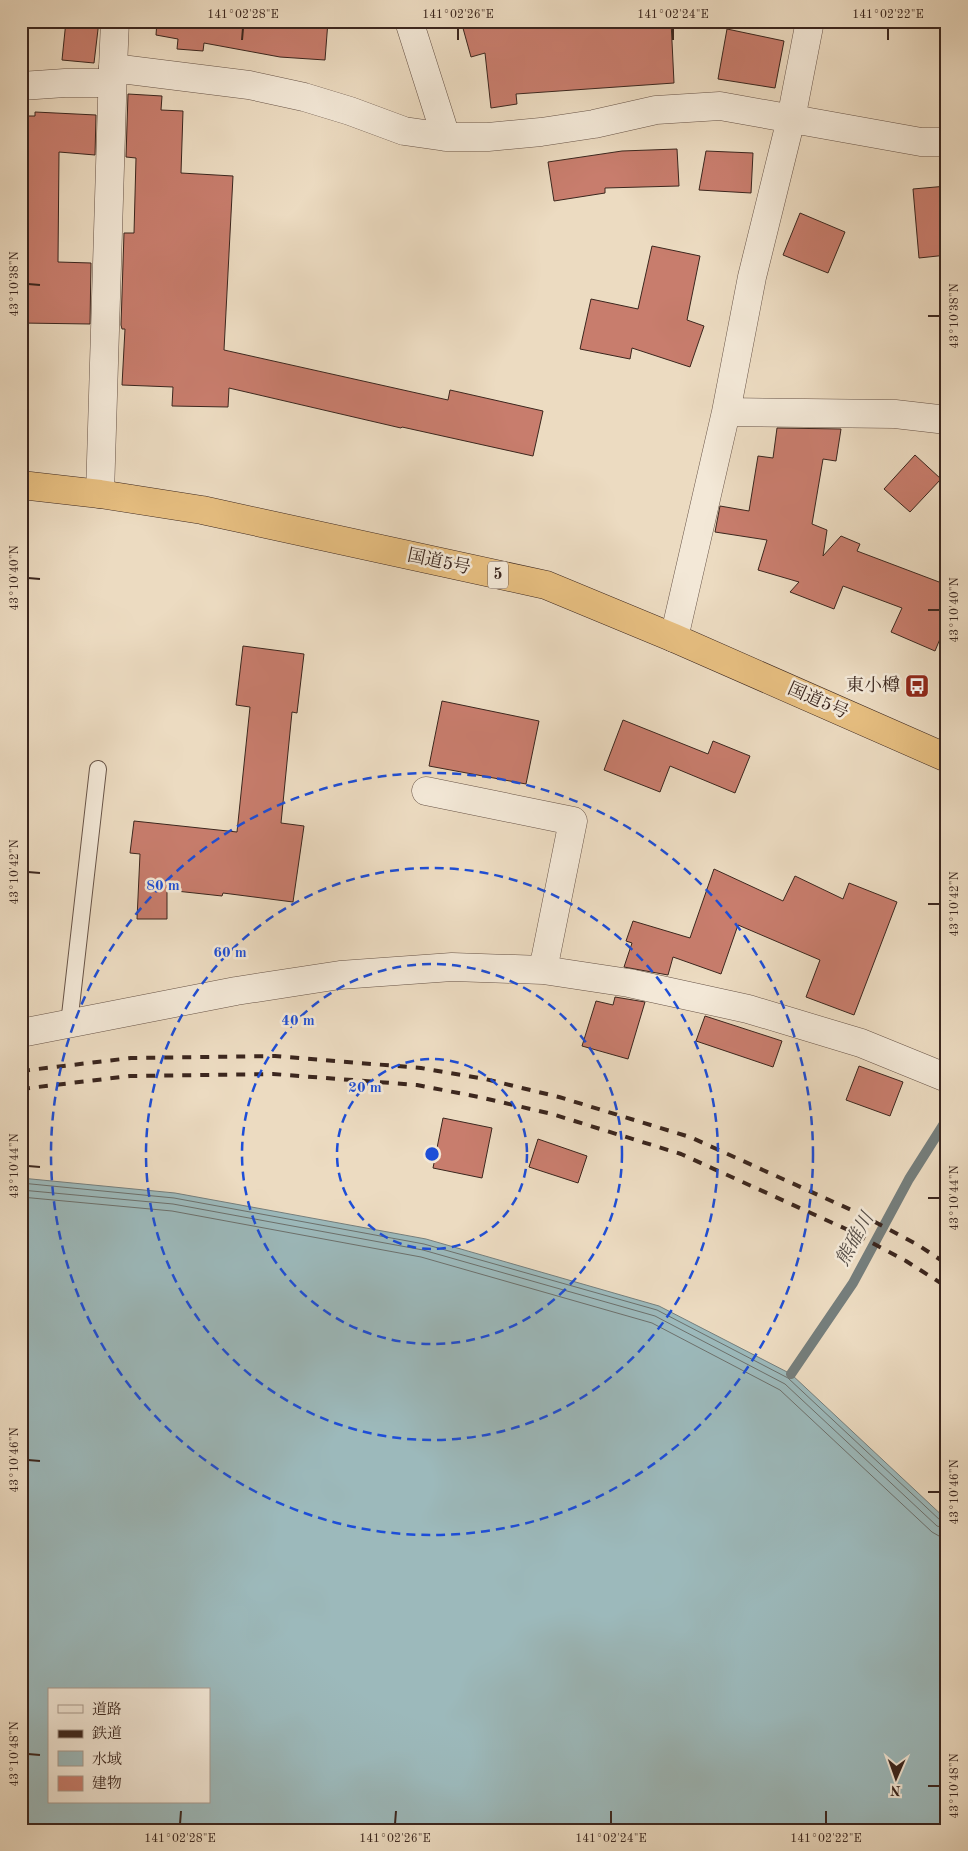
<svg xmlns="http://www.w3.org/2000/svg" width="968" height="1851" font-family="'Old Standard TT','Noto Serif JP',serif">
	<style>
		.water { fill: #9cb9bb; stroke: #757e7c; fill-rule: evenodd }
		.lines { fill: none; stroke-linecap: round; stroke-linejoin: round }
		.shore { stroke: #6c706c; stroke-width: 1 }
		.stream { stroke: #757e7c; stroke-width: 10 }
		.building { fill: #c87d6d; stroke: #3b261e }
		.service-casing { stroke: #675347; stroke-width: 18 }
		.minor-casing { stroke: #675347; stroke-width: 29 }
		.tertiary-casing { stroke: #675347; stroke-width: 29 }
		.trunk-casing { stroke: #3b261e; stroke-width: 29 }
		.service { stroke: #f3e8d7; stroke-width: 16 }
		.minor { stroke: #f3e8d7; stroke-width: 28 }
		.tertiary { stroke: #f3e8d7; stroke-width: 28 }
		.trunk { stroke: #e6be80; stroke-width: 28 }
		.rail { stroke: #3b261e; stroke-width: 4; stroke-dasharray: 9 9; stroke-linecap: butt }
		.ticks { fill: none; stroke: #3b261e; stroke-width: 2 }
		.ring { fill: none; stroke: #1d4ed8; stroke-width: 2.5; stroke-dasharray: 9 6 }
		.labels { text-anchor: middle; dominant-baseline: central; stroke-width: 5; stroke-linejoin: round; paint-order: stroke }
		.shield { fill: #f3e8d7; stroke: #726056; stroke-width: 1 }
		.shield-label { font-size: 16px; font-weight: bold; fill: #3b261e }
		.street-label { font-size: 18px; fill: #3b261e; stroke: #f3e8d7 }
		.poi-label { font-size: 18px; fill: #3b261e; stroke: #f3e8d7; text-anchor: end }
		.water-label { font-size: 19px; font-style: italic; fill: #534b45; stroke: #f3e8d7 }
		.centre { fill: #1d4ed8; stroke: #f3e8d7; stroke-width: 2.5 }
		.ring-label { font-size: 15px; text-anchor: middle; font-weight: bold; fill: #1d4ed8; stroke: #f3e8d7; stroke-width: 5; stroke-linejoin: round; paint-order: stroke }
		.neatline { fill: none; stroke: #3b261e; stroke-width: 2 }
		.ticks-label { font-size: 12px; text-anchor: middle; fill: #3b261e }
	</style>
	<rect width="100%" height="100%" fill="#ecdbc1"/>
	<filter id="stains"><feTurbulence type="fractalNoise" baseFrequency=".004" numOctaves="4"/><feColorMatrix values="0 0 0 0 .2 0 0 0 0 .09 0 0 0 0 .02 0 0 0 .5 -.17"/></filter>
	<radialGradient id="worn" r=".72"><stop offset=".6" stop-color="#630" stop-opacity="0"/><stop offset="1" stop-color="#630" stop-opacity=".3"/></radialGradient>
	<path class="water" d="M21,1178L175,1193L426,1239L659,1306L791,1374L947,1520V1830H21ZM49,1690H209V1802H49Z"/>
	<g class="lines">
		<path class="shore" d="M21,1183L174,1198L424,1244L657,1310L788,1378L941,1521L947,1523
			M21,1190L173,1204L423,1250L655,1316L785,1384L937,1526L947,1529
			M21,1197L172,1211L421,1257L652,1323L780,1390L932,1532L939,1536L947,1537"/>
		<path class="stream" d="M791,1374L853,1283L909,1179L947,1119"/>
	</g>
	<path class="building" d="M66,21H99L94,63L62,60Z
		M157,21H328L325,60L280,57L204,43L203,51L177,49L178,39L156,35Z
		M461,21H671L674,83L516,94L517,104L491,108L485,53L471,57Z
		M727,29L784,41L775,88L718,79Z
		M128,94L162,96L161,110L183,111L181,173L233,176L224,350L448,400L450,390L543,411L533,456L402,427L401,428L229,388L228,407L172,406L173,387L122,385L125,329H122L121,325L124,233H134L136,158L126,157Z
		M35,112L96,115L95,155L59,152L58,262L91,263L90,324L21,323V116H35Z
		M677,149L679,186L605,188V193L554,201L548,162L622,151Z
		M706,151L753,153L751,193L699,190Z
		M947,186V255L919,258L913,189Z
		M800,213L845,232L828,273L783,255Z
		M652,246L700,256L687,320L704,326L690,367L632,348L630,359L580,349L591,299L638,309Z
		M777,428L841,429L836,461L823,459L812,524L827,530L823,556L841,536L860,544L857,551L947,585V622L935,651L891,632L902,608L843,586L834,609L790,592L799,582L758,570L767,540L715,532L720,506L749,511L758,456L773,458Z
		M915,455L941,479L910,512L884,489Z
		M243,646L304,654L297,713L292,712L281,823L304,826L293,902L223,893L222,896L167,890V919H137L140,854L130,853L134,821L237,832L250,707L236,705Z
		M442,701L539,721L526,784L429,766Z
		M623,720L708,754L713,741L750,756L735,793L670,766L660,792L604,770Z
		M714,869L783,901L795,876L843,899L849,883L897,902L854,1015L806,997L820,960L738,925L721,974L673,957L668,975L624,967L632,943L626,941L633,921L690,938Z
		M615,997L645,1002L628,1059L582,1046L596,1001L613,1005Z
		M705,1016L782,1041L773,1067L696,1041Z
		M859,1066L903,1082L890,1116L846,1100Z
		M443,1118L492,1128L482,1178L433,1168Z
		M538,1139L587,1156L578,1183L529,1167Z"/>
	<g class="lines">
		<defs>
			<path id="service" d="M69,1024L98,769"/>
			<path id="minor" d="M115,21L113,68L249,85L304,97L350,111L404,131L446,137H488L541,132L594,124L656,110L720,106L921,142H947
				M409,21L446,137
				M21,86L65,83H112
				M726,412L895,414L947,420
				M674,638L726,412L752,277L791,119L810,21
				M426,791L573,821L543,970
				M21,1033L236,991L340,975L452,967L543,970L629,983L748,1009L861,1043L947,1078"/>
			<path id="tertiary" d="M100,494L113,68"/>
			<path id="trunk" d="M21,485L100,494L202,510L546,585L674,638L947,758"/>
		</defs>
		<use href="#service" class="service-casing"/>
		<use href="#minor" class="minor-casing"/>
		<use href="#tertiary" class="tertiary-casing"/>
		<use href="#trunk" class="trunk-casing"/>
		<use href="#service" class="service"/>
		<use href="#minor" class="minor"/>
		<use href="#tertiary" class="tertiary"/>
		<use href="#trunk" class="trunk"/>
		<path class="rail" d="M21,1071L131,1058L275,1056L421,1068L485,1079L559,1097L690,1137L858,1213L918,1245L947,1264
			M21,1089L130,1076L273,1074L417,1085L479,1097L552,1114L681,1154L846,1229L906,1261L947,1287"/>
	</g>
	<path class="ticks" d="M242,40L243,28M458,40V28M673,40V28M888,40V28M28,284L40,285M928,316H940M28,578L40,579M928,610H940M28,872L40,873M928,904H940M28,1166L40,1167M928,1198H940M28,1460L40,1461M928,1492H940M28,1754L40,1755M928,1786H940M180,1824L181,1811M395,1824L396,1811M611,1824V1811M826,1824V1811"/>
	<g class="ring">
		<circle cx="432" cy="1154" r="95"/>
		<circle cx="432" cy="1154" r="190"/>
		<circle cx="432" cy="1154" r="286"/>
		<circle cx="432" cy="1154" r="381"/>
	</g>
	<defs>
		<symbol id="bus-square" viewBox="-11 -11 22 22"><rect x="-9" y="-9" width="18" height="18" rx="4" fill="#8f2418" stroke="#f3e8d7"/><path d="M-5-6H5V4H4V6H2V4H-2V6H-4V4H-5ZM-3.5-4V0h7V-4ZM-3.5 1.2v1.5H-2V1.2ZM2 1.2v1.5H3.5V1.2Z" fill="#fff"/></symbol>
	</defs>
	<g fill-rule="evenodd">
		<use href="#bus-square" x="903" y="672" width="28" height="28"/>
	</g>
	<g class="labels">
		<rect class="shield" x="488" y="561.5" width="20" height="27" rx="4"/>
		<g class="shield-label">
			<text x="498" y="575">5</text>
		</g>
		<g class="street-label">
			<text transform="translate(439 562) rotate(12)">国道5号</text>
			<text transform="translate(818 701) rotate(24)">国道5号</text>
		</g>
		<g class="poi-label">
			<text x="900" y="686">東小樽</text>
		</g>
		<g class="water-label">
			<text transform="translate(856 1240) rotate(-61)">熊碓川</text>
		</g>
	</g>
	<circle cx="432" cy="1154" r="8" class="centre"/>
	<g class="ring-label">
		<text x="163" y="890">80 m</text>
		<text x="230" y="957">60 m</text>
		<text x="298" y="1025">40 m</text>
		<text x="365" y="1092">20 m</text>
	</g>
	<rect width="968" height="1851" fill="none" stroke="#ecdbc1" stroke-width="55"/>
	<rect x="48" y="1688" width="162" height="115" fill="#f3e8d7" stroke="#a99a8d"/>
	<rect x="58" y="1705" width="25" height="8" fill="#f3e8d7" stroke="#a99a8d"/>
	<text x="92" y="1714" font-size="15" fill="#3b261e">道路</text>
	<rect x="58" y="1730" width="25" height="8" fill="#3b261e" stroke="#a99a8d"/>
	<text x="92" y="1738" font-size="15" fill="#3b261e">鉄道</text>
	<rect x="58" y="1751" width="25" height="15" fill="#9cb9bb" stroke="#a99a8d"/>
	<text x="92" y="1764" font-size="15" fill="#3b261e">水域</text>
	<rect x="58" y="1776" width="25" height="15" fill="#c87d6d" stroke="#a99a8d"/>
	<text x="92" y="1788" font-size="15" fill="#3b261e">建物</text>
	<g transform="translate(896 1778) rotate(182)" stroke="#f3e8d7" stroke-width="4" paint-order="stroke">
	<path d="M0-4L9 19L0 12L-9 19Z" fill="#3b261e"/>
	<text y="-8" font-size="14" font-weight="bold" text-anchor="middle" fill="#3b261e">N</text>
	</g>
	<rect x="28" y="28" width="912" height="1796" class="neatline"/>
	<g class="ticks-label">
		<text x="243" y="18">141°02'28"E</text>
		<text x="458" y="18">141°02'26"E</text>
		<text x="673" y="18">141°02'24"E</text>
		<text x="888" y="18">141°02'22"E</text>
		<text transform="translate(14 284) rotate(-90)" y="4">43°10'38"N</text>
		<text transform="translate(954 316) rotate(-90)" y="4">43°10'38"N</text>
		<text transform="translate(14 578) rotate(-90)" y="4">43°10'40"N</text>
		<text transform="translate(954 610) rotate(-90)" y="4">43°10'40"N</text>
		<text transform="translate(14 872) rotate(-90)" y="4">43°10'42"N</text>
		<text transform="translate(954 904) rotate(-90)" y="4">43°10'42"N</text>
		<text transform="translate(14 1166) rotate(-90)" y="4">43°10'44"N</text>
		<text transform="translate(954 1198) rotate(-90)" y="4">43°10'44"N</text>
		<text transform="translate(14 1460) rotate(-90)" y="4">43°10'46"N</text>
		<text transform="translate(954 1492) rotate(-90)" y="4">43°10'46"N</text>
		<text transform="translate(14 1754) rotate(-90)" y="4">43°10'48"N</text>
		<text transform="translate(954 1786) rotate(-90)" y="4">43°10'48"N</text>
		<text x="180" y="1842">141°02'28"E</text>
		<text x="395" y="1842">141°02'26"E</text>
		<text x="611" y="1842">141°02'24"E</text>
		<text x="826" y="1842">141°02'22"E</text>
	</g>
	<rect width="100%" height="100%" filter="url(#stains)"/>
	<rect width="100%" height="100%" fill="url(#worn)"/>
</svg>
